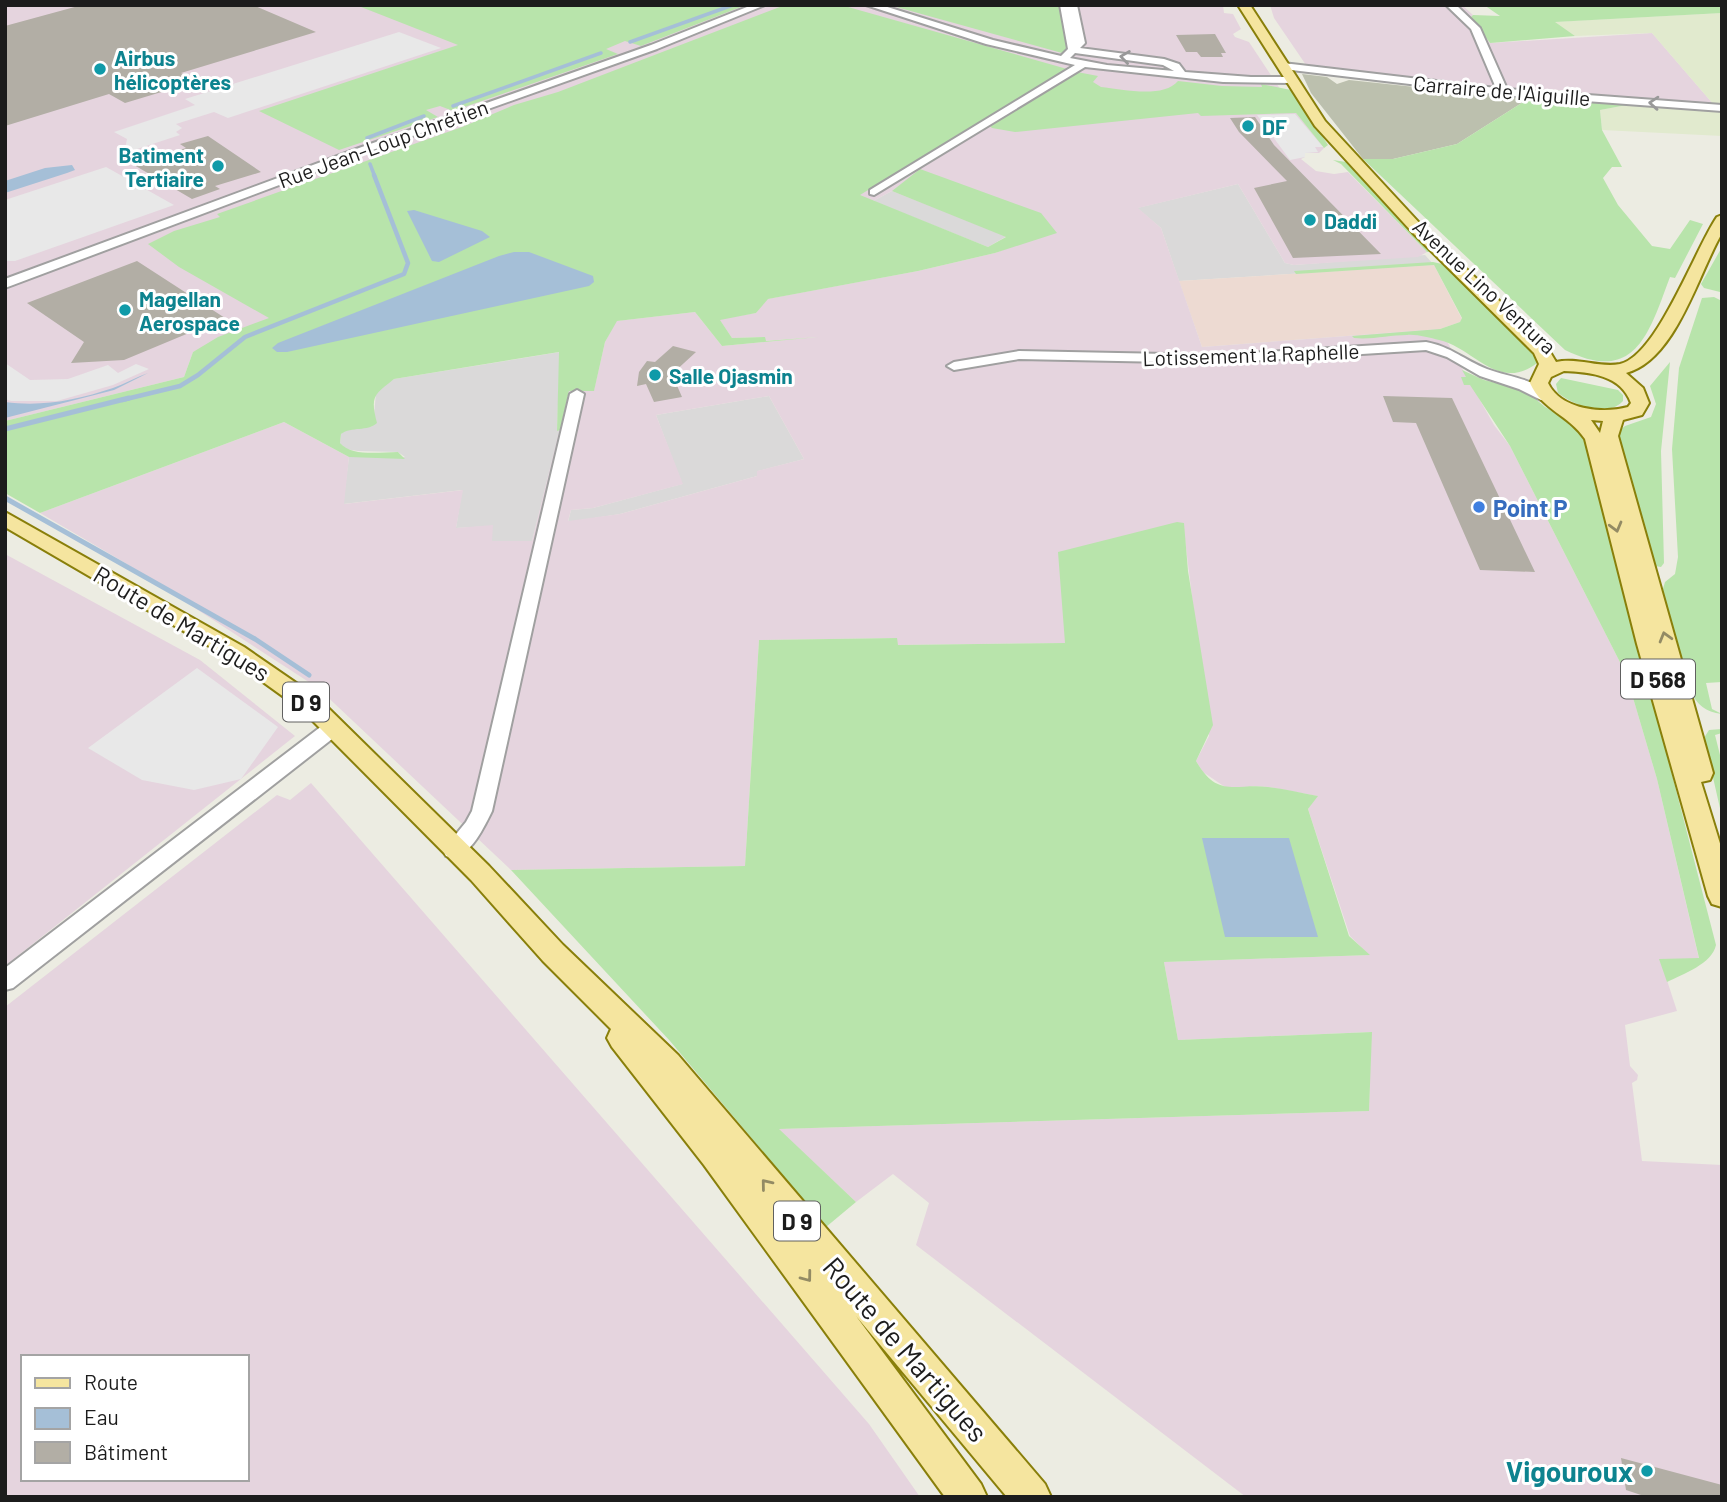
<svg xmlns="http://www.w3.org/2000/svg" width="1727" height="1502" font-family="Barlow,sans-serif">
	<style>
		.residential { fill: #dad9d9 }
		.commercial { fill: #eddad2 }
		.industrial { fill: #e5d4de; fill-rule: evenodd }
		.construction { fill: #bcc0ae }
		.farmland { fill: #e1eace }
		.grass { fill: #b8e4ab }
		.parking { fill: #e8e8e8 }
		.water { fill: #a5bfd7 }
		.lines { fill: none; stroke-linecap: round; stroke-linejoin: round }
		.stream-far2 { stroke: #a5bfd7; stroke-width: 3.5 }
		.stream-far1 { stroke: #a5bfd7; stroke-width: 4.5 }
		.stream { stroke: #a5bfd7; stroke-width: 5 }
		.building { fill: #b2aea5 }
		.minor-casing { stroke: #a0a0a0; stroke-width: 4 }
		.major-casing { stroke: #897f0a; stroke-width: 4 }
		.minor { fill: #fff; fill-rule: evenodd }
		.major { fill: #f5e59f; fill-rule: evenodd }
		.oneway { stroke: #999 }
		.oneway2 { stroke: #938b64 }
		.culture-dot { fill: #0f9aa8; stroke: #fff; stroke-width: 2.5 }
		.shop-dot { fill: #3f7fe0; stroke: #fff; stroke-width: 2.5 }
		.labels { text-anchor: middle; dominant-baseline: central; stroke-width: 6; stroke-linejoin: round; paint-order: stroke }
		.far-culture-label { font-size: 21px; font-weight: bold; fill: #0d838f; stroke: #fff; text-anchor: start }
		.far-street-label { font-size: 21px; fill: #1c1c1c; stroke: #fff }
		.shield { fill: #fff; stroke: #606060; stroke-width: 2 }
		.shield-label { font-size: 23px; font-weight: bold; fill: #1c1c1c }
		.shop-label { font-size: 24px; font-weight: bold; fill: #366cbe; stroke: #fff; text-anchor: start }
		.street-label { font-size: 24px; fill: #1c1c1c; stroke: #fff }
		.near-street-label { font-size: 28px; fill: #1c1c1c; stroke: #fff }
		.near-culture-label { font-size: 28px; font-weight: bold; fill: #0d838f; stroke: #fff; text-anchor: end }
	</style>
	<rect width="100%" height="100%" fill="#ecece2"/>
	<path class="residential" d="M1238,184L1285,263L1294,265L1425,255L1434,265L1179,281L1161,228L1137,208Z
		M892,191L1007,236L988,247L873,201Z
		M560,352L557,430H560L532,541H492V526L456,528L462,490L343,504L349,457H405L398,452L358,451L345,449L340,443L341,434L346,430L373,426L376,393L384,385L394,379Z
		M769,396L804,459L758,471L757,476L620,514L568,522L571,510L593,508L682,484L656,415Z"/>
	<path class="commercial" d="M1434,265L1462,319L1460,322L1440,329L1202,347L1179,281Z"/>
	<path class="industrial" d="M5,5H1223L1224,13L1233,14L1241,29L1233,34L1235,37L1249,42L1296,113L1324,148L1319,153H1305V157L1301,159L1316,171L1334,174L1348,172L1427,252L1418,257L1294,265L1285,263L1238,184L1138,208L1161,228L1202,347L1440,329L1494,425L1510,446L1626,674L1657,779L1699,959H1660L1677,1011L1625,1025L1630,1066L1638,1075L1637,1080L1632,1083L1642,1161L1722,1165V1497H1246L916,1245L929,1203L893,1174L856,1202L778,1129L1369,1111L1371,1032L1178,1040L1164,962L1369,955L1350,936L1308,809L1317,796L1268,787L1253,786L1239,789L1225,787L1203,772L1196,761L1209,736L1183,523L1065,643L897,645V638L759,640L745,866L511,870L318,688L127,564L40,513L284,422L349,457L344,504L463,490L456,528L493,525L492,541H532L569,391L594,390L605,342L616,321L695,312L722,346L817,337L765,341L764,337L732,338L719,319L756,313L767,299L918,271L995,253L1021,243L892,191L873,201L402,272L193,352L184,377L5,421ZM769,396L804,459L757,471V476L620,514L568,521L571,510L593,508L683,484L656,415Z
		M1270,5H1462L1473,15L1471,17L1490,43L1652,33L1714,105L1573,95L1571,91L1532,88V92L1306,65L1274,18Z
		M5,554L200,660L295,736L5,966Z
		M311,783L869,1424L920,1497H5V1007L277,795L290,800ZM23,1357H247V1479H23Z"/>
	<path class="construction" d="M1302,74L1327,77L1337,84L1349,80L1528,99L1457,144L1393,159H1363L1311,93Z"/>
	<path class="farmland" d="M1722,13V106L1714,105L1652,33L1575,36L1553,22Z
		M1632,104L1722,111V136L1602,130L1600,110Z"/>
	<path class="grass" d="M356,5H746L641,46L625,41L606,49L618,54L453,111L440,106L426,110L438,117L339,150L259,111L458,45Z
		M785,5H841L1067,69L860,195L988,247L1006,237L892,191L920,169L1041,213L1057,233L995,253L918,271L768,299L756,313L720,320L732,338L765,337L766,341L818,337L722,346L695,312L617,321L605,342L594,391H569L560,430L557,431L559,352L394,379C374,395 370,396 377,423C367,432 352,426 341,434L340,443C352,457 380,452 398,452L405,459L349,457L284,422L40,513L5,493V421L184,377L193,352L218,337L269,318L179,267L148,244L174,231L220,217L217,214L462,127L514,105L558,92Z
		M889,5H1061L1068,49L1062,53Z
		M1484,5H1722V13L1555,22L1575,36L1490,43L1471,17L1473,15L1500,16Z
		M1077,72L1098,76L1093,82L1101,87C1122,89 1163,99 1178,81L1222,86L1262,87L1261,84L1291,90L1328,145L1324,148L1296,113L1201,116L1198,113L1015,132L992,128L989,125Z
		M1528,99L1632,104L1600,110L1602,130L1622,167H1612L1603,178L1618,205L1652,246L1670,249L1690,220L1703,224L1675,278L1670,277C1649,333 1636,385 1565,350L1363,159H1393L1457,144Z
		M1333,160L1346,162L1429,244L1430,252H1427L1341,164Z
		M1722,247V291L1720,292L1704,288L1701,284Z
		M1433,262L1442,264L1534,352L1538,358L1537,363C1498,393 1473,347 1439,340C1430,338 1417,334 1407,335C1390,335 1371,340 1354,338L1352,336L1440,329L1460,322L1462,318L1434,265L1296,274L1294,271Z
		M1714,297L1722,301V682L1706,683L1712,709L1722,714C1705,712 1698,705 1690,691L1662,592L1665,582L1675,574L1678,557L1672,449L1679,368L1702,298Z
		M1670,362L1661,451L1664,563L1661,567L1655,566L1618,438L1619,431L1625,426L1651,417L1656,404L1650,386Z
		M1462,370L1484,380L1525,390L1545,407L1565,417L1585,437L1716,945C1712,964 1683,974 1667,982L1659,959L1699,958L1657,779L1626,674L1510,446L1470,385H1464L1461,377H1466Z
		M1561,378L1618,390L1623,395V401C1606,419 1574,405 1558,393L1556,384Z
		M1177,522L1184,523L1188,571L1213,725L1196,761C1218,799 1235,783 1268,787C1285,789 1301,793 1318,796L1308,809L1349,936L1370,955L1164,962L1178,1040L1372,1032L1369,1111L779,1129L856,1202L826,1227L670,1041L511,870L745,866L759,640L897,638L898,645L1065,643L1058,552Z
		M1722,729V733L1715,735L1722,763V817L1704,738L1709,730Z"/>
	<path class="parking" d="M399,32L441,48L228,118L214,112L176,124L182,128L176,132L180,135L131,151L125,149L127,139L114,132L195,105L185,99Z
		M1295,114L1323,147H1315L1318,152L1305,153V157L1290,160L1257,115Z
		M106,167L174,205L15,261H5V200Z
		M5,363L30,380L68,379L108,365L118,373L136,364L149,369L113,385L57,401H11L5,399Z
		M197,668L278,727L241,779L194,790L142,780L88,748Z"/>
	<path class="water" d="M72,165L75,170L67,173L5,193V181L45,168Z
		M414,210L482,231L490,237L439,262L432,261L407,211Z
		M514,252H529L593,276L594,282L589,286L287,352H277L272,348L278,343L499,256Z
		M148,373L114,390L5,418V402C43,407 77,400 113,388C125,384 136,377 148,373Z
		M1202,838H1289L1318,937H1225Z"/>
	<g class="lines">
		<path class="stream-far2" d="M630,42L733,5
			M453,106L601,53
			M367,138L424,116
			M370,164L375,177"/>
		<path class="stream-far1" d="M122,400L180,386L198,375L245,337L404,274L408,263L374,175"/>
		<path class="stream" d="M5,429L129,398
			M5,498L255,639L309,675"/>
	</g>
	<path class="building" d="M82,5H253L316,32L181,73L198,81L125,103L109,94L5,126V26Z
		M1215,34L1226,53H1221L1223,57H1201L1197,52H1186L1176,35Z
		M1255,117L1274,145L1381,254L1293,258L1254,188L1287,181L1239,132L1230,118Z
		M208,136L261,172L215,186L220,189L192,199L134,165L186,148L180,144Z
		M137,261L225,318L124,360L71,363L84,342L27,303Z
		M673,346L696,352L672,374L682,397L654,402L646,384L637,386L639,372L647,361L655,362Z
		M1383,396L1452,398L1535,572L1480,570L1416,423L1393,422Z
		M1621,1458L1722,1485V1497H1647L1626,1490Z"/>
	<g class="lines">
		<defs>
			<path id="minor" d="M752,5H765L657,49L367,152L5,288V279L359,148L651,45Z
				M866,5H881L993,40L1061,56L1068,49L1060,5H1077L1085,43L1080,48L1164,59L1179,64L1185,72L1251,77H1292L1297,80L1292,83L1223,82L1085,67L874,195L870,194V190L1075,65L986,44ZM1075,53L1163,65L1174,71L1107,65L1070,58Z
				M1446,5H1456L1480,28L1507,89L1722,105V111L1503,95L1283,69L1278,66L1283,63L1496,88L1471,29Z
				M1426,342C1452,347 1464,360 1487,369C1508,377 1537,379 1553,397L1551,400H1541L1519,389L1480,376L1447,357L1426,350L1217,363L1019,359L954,370L947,366L954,362L1019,351L1217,355Z
				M577,390L584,394L492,811C484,827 468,863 446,856L443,850L466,822L472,811L570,394Z
				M334,720L341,722L343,727L341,732L13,988L5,990V968L327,722Z"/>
			<path id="major" d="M1238,5H1250L1325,121L1423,227L1547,347L1556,362C1577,357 1599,368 1620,364C1657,356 1695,249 1717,217L1722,215V233C1698,274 1676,360 1626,373L1643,388L1649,403L1642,415L1623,420L1618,436L1713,773L1710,780L1701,782L1722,850V907L1712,904L1708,896L1637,644L1585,439C1569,415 1542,410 1530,383L1539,364L1534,353L1413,233L1315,126ZM1564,371C1590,372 1621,375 1631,403L1628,407C1603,414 1561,410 1548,383L1551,377ZM1591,420L1603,421L1600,433Z
				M5,512L244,647L318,698L489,866L563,945L678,1055L1045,1484L1051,1497H1007L856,1316L981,1484L987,1497H945L704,1165L612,1047L607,1038L611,1029L543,961L471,880L302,710L228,657L5,527Z"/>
		</defs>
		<use href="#minor" class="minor-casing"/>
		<use href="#major" class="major-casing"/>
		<use href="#minor" class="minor"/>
		<use href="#major" class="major"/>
	</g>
	<defs><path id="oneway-chevron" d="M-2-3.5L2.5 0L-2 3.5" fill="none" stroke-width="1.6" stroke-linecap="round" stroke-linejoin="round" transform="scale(1.75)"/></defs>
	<g class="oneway">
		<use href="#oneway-chevron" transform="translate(1125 57) rotate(-172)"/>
		<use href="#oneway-chevron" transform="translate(1654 103) rotate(-176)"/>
	</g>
	<g class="oneway2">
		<use href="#oneway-chevron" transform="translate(1616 527) rotate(75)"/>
		<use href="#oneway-chevron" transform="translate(1665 637) rotate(-106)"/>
		<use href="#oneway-chevron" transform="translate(766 1184) rotate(-129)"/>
		<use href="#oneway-chevron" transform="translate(807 1277) rotate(53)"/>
	</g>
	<g class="culture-dot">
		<circle cx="100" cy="69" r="7"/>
		<circle cx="1248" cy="126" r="7"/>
		<circle cx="218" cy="166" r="7"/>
		<circle cx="1310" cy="220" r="7"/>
		<circle cx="125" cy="310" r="7"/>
		<circle cx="655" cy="375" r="7"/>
		<circle cx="1647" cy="1471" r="7"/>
	</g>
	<circle class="shop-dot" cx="1479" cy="507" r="7"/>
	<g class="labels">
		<g class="far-culture-label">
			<text x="114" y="57">Airbus<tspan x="114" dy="24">hélicoptères</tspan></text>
			<text x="1262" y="126">DF</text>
			<text x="204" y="154" text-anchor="end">Batiment<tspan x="204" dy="24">Tertiaire</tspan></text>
			<text x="1324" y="220">Daddi</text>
			<text x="139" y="298">Magellan<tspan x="139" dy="24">Aerospace</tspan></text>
			<text x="669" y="375">Salle Ojasmin</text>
		</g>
		<g class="far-street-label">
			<text transform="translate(1502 90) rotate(5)">Carraire de l'Aiguille</text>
			<text transform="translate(383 143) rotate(-20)">Rue Jean-Loup Chrétien</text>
			<text transform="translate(1485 286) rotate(43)">Avenue Lino Ventura</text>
			<text transform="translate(1251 354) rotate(-2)">Lotissement la Raphelle</text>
		</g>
		<g class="shield">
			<rect x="1621" y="659.5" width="74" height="39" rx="5"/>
			<rect x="283" y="682.5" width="46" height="39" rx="5"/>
			<rect x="774" y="1201.5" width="46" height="39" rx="5"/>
		</g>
		<g class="shield-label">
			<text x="1658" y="679">D 568</text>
			<text x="306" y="702">D 9</text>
			<text x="797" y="1221">D 9</text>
		</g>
		<g class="shop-label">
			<text x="1493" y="507">Point P</text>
		</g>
		<g class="street-label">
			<text transform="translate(182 623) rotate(31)">Route de Martigues</text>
		</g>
		<g class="near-street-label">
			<text transform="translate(906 1349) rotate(49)">Route de Martigues</text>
		</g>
		<g class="near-culture-label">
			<text x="1633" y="1471">Vigouroux</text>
		</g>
	</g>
	<rect width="1727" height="1502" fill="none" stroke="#1c1c1c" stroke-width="14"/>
	<rect x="21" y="1355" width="228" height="126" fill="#ffffff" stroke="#a4a4a4" stroke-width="2"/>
	<rect x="35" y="1378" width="35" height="10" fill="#f5e59f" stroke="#a4a4a4" stroke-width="2"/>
	<text x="84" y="1390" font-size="21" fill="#1c1c1c">Route</text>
	<rect x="35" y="1408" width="35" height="21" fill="#a5bfd7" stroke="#a4a4a4" stroke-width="2"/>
	<text x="84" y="1425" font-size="21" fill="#1c1c1c">Eau</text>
	<rect x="35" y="1442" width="35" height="21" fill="#b2aea5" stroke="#a4a4a4" stroke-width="2"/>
	<text x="84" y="1460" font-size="21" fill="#1c1c1c">Bâtiment</text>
</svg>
